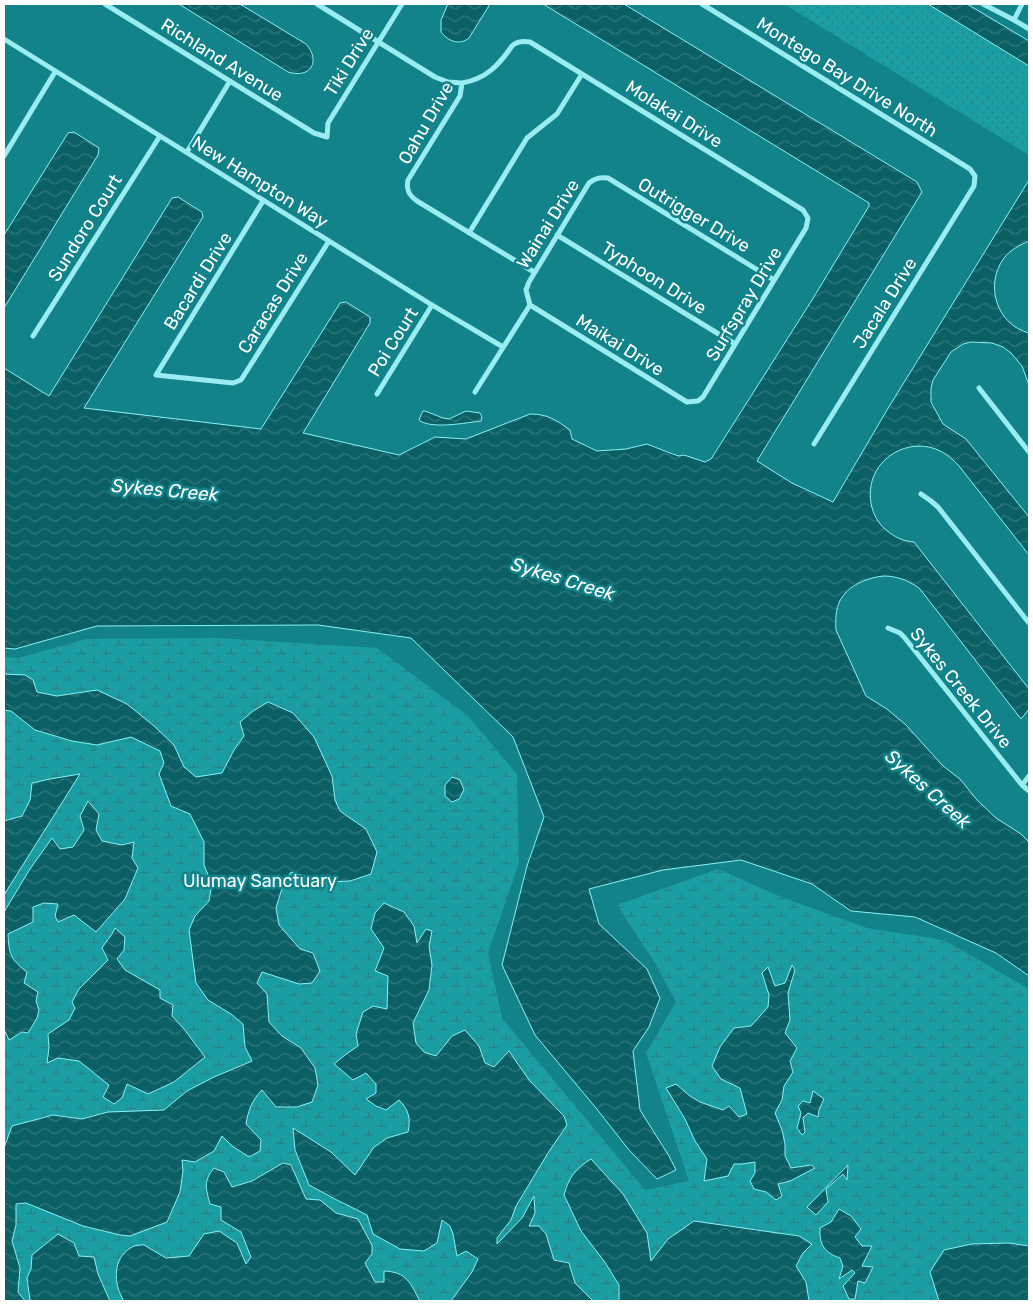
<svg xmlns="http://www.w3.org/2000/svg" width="1033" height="1305" font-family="Rubik,sans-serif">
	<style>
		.grass { fill: url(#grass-dots) }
		.wetland { fill: url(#wetland-marsh) }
		.water { fill: url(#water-waves); stroke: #8af1f4 }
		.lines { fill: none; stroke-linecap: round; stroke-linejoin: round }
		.minor { stroke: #99edf0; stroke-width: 5 }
		.labels { text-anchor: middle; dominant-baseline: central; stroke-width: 5; stroke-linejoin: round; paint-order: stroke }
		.street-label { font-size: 18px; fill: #fff; stroke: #12838a }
		.park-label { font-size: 18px; fill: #fcffff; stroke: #12838a }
		.water-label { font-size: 19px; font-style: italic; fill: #fff; stroke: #12838a }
	</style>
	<defs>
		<pattern id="grass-dots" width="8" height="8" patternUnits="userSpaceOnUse" patternTransform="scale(1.25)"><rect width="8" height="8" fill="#1a9ea4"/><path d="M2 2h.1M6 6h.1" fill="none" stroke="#2c8185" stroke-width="1.8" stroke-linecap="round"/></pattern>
		<pattern id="wetland-marsh" width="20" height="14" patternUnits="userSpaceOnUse" patternTransform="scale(1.25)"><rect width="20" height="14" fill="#1a9ea4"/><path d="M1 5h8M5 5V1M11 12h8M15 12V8" fill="none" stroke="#2c8185"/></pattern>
		<pattern id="water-waves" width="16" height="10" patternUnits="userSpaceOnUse" patternTransform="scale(1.25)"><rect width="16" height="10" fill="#0b6066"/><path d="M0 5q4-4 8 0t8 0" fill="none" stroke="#30787d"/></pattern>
	</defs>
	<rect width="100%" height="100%" fill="#12838a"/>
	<path class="grass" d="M784,4H928L1029,66V155Z"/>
	<path class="wetland" d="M218,638L377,648L467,715L517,774L519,863L488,953L502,1018L645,1190L689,1181L646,1053L676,1002L655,963L617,905L718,869L781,897L867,928L944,940L1029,989V1301H4V657L18,658L87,639Z"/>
	<path class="water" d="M179,4H240L306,44C321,61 311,79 288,72Z
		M448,4H490L469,38C459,46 448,41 441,32V20Z
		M543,4H624L917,182L922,192L757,461L792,483L833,502L887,410L1029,180V241C1020,245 1010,250 1004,258C984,285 997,325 1029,333V385L1022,366L1011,353L1003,347L992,343L971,342L963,344L951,352L933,380L931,388V402L943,424L966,439L1029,517V555L959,466C943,448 923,441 900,450C893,453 886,458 881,464C865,483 867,514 886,530C895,537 902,541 914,542L1029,689V709L1021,719L920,589C910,581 897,576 884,576C870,577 851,584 843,596C836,604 835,619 836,630L866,696L887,709L906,725L943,766L960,779L977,800L996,818L1021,834L1029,842V976L996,953L915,917L851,911L812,884L741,860L663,870L589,889L599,924L647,969L660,998L649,1027L633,1051L640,1110L669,1156L676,1170L657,1179L629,1150L596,1108L535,1035L502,965L527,866L544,817L513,737L411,638L318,625L97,626L15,649L4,648V368L49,396L172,198L178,197L202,212L203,217L84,408L261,429L340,303L346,302L370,317V323L303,433L399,455L435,437L466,439L530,414C548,414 556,420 570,430L572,439L597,451L626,449L647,444L670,453L679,456L684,455L705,462L711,459L812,300L869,206V203Z
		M928,4H967L1029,41V66Z
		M74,132L99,148L98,155L4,308V235L68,133Z
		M423,411H425L443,418L449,419L466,411L480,413L482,417L481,421C464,423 434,429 420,421L419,419Z
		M4,674L25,675L33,680L37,692L57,696L97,690L127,704L154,726L174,745L184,767L196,777L222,773L234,750L244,736L240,722L253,711L268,702L293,713L314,737L332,776L335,800L340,811L366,829L377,852L371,874L350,881L324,882L291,872L284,882L276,908L279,925L300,949L313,953L320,971L312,983L299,984L262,972L257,983L267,994L269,1022L282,1036L301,1048L315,1068L318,1085L312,1102L297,1107H276L262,1090C252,1100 248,1111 246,1124L261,1140L260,1151L249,1157L232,1146L222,1136L214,1151L195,1162L182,1160L183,1171L180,1192L167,1222L130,1236L120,1235L83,1226L26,1203L16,1204V1225L12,1241L20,1268L18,1292L25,1301H4V1148L12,1126L53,1115L82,1119L108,1112L164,1110L187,1091L214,1077L252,1061L245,1047L243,1024L231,1014L208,1000L196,983L189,930L195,916L209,901L212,884L204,865V842L190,814L171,806L159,774L164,763L160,751L131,737L97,745L72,741L35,730L11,711L4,710Z
		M80,774L4,895V821L22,816L30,800L32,783L50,779Z
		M452,777L460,780L464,790L459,799L452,802L445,796V785Z
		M88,801L99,814L96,830L102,841L122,845L134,842L132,858L138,868L125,899L96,932L74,915L58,922L55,916L58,904L44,903L33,907V922L8,934C9,954 10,959 27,972L24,983L38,992L36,1001L39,1010L37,1018L28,1033L22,1032L9,1040L4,1029V912L30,869L52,838L60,849L73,847L84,830L80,816Z
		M384,903L404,912L414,926L417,943L426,929L432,931L429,946L432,965L429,990L413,1023L416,1043L424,1052L436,1056L452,1036L465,1030L479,1046L485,1063L494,1067L509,1051L529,1080L564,1116L567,1125L548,1153L516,1206L511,1220L497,1238V1244L522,1218L534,1196L535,1213L529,1226H539L546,1234L554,1260L569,1263L575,1283L593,1301H451L472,1272L478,1259L466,1251L457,1256L453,1234L450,1226L442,1220L437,1243L424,1251L400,1249L373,1234L367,1215L335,1199L309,1185L295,1150L293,1128L331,1152L355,1175L374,1147L387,1138L408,1132C411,1119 409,1110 399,1100L386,1110L376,1106L366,1099L376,1093V1084L366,1073L353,1080L334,1064L345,1055L358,1046L356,1034L363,1012L373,1006L387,1009L388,976L375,971L384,948L371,929L375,913Z
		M115,928L125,937L124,950L117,959L125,970L160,990V998L173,1005L172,1016L184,1029L205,1057L174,1082L148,1094L127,1084L122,1098L114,1104L103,1097L109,1085L79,1061L58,1058L47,1063L49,1048L48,1034L69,1020L75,1008L72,1002L79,989L108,960L102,948C106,941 112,936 115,928Z
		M792,965L795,970L788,993L790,1020L785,1033L797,1048L790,1061L793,1072L784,1086L782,1100L775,1113L782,1130L785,1144V1156L791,1168L811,1165L815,1168L790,1181L778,1184L782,1196L776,1200L766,1192L754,1189L750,1181L755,1173V1162L742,1164H734L728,1176L704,1181L707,1159L695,1141L685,1119L666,1088L676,1084L690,1096L700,1102L723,1110L729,1106L739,1117L747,1114L740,1088L721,1079L712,1066L720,1047L734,1028L751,1026L768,1007L769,995L762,973L768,967L775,986L785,983Z
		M813,1091L824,1099L819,1110L818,1117L808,1113L803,1118L805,1132L802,1135L797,1128L801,1113L798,1106L803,1101L810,1103Z
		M591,1159L623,1194L647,1233L651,1261L668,1239L694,1221L799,1236L812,1244L803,1253L796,1266L806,1282L809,1301H619V1285L604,1261L581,1231L564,1195C569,1177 575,1169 591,1159Z
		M283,1163L291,1165L306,1199L320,1200L336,1213L358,1219L372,1245V1254L365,1263L375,1282H384V1271C407,1272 410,1283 420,1301H124C113,1284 112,1258 132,1247C135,1245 141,1245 144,1245L166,1258L189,1256L204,1234L219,1231L237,1243L246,1264L251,1257L241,1232L221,1220V1207L210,1204C206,1189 203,1181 214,1168L224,1172L232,1187L252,1181Z
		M848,1165L847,1180L843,1174L826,1189L828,1202L816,1215L807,1207Z
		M839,1209L851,1216L861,1229L855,1237L862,1246H872L862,1266L873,1267L865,1283L858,1281L855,1299H849L843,1286L855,1273L852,1270L839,1279L843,1266L840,1258C825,1253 819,1245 820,1228L831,1222Z
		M58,1234L74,1243L79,1256L94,1257L98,1274L110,1301H35L30,1300L27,1278L31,1269L32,1255Z
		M1009,1243L1029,1246V1301H939L930,1272L944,1250L972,1244Z"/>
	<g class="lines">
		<path class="minor" d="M105,4L314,133L327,137L328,123L402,4
			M317,4L435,77L448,82L462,83
			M702,4L970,169L975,176L974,186L814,444
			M983,4L1014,20
			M1022,4L1014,20L1029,29
			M4,39L432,305L503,347
			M187,152L230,81
			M4,156L55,72
			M263,201L156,375L233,383L241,380L329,241
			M469,233L527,138L557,114L582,74
			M557,235L735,344
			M530,305L687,402L698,401L703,397L806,228L808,218L803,210L530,42C523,41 517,41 512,46C499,65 486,79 462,83L460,96L408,180C406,190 409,195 417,201L534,272
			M33,336L160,136
			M979,388L1029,452
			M475,392L530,305L526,290L529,282L589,183C595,178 600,177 608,178L774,280
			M377,394L432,305
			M921,494L931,501L938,507L1029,623
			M888,628L900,633L904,637L1022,785L1029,791
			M1022,785L1029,776"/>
	</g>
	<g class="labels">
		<g class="street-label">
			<text transform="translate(222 60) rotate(32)">Richland Avenue</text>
			<text transform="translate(349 62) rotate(-58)">Tiki Drive</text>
			<text transform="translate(847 77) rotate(32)">Montego Bay Drive North</text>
			<text transform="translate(674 114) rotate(32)">Molakai Drive</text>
			<text transform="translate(426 123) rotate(-60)">Oahu Drive</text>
			<text transform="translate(260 182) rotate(32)">New Hampton Way</text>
			<text transform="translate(694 215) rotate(31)">Outrigger Drive</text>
			<text transform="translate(548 224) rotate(-58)">Wainai Drive</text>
			<text transform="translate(85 228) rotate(-58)">Sundoro Court</text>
			<text transform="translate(654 278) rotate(32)">Typhoon Drive</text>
			<text transform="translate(198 281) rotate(-58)">Bacardi Drive</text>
			<text transform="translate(273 303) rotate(-58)">Caracas Drive</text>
			<text transform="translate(885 303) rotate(-58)">Jacala Drive</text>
			<text transform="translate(744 304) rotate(-59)">Surfspray Drive</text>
			<text transform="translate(393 342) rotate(-58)">Poi Court</text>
			<text transform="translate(620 345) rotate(32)">Maikai Drive</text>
			<text transform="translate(961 688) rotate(51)">Sykes Creek Drive</text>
		</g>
		<g class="park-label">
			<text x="260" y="881">Ulumay Sanctuary</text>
		</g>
		<g class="water-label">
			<text transform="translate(165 490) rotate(5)">Sykes Creek</text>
			<text transform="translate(563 579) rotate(17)">Sykes Creek</text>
			<text transform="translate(928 789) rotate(42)">Sykes Creek</text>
		</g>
	</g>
	<rect width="1033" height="1305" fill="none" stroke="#ffffff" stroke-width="10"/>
</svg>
